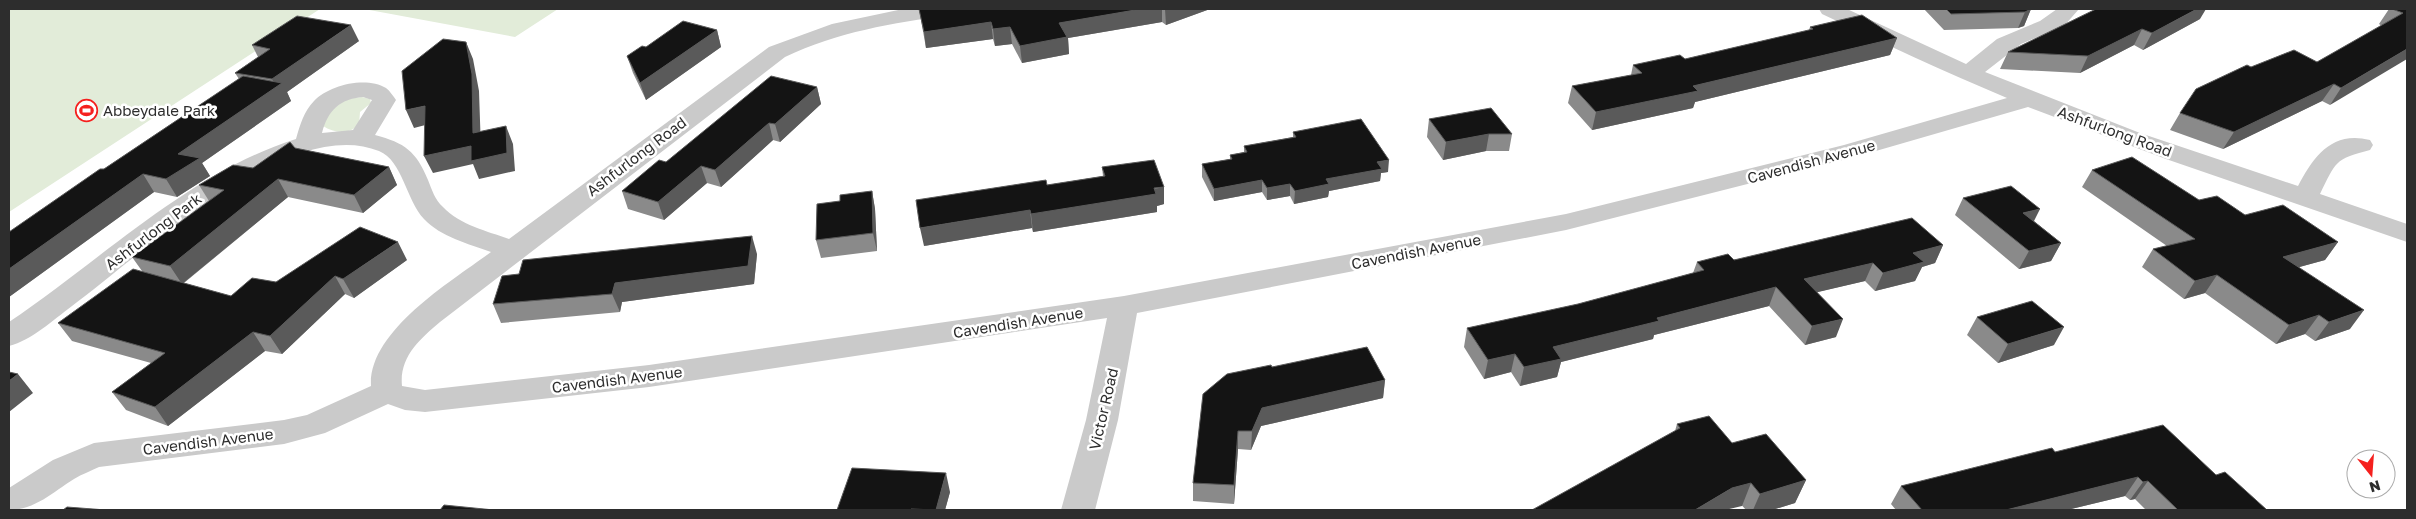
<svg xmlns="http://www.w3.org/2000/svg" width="2416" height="519" font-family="'Golos Text',sans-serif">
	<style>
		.green { fill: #e2ecd9 }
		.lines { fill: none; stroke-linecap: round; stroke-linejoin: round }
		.street { fill: #cacaca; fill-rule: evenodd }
		.wall { fill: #8a8a8a }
		.shaded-wall { fill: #5a5a5a }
		.building { fill: #141414; stroke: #5a5a5a }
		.labels { text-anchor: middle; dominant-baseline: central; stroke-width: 5; stroke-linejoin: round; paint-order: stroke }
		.poi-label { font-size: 15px; fill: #2d2d2d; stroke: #fff; text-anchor: start }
		.street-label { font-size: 15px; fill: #2d2d2d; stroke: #fff }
	</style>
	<rect width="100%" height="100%" fill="#fff"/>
	<path class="green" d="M9,9H320L9,212Z
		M364,9H558L515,37Z
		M362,97L370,99L371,103L360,112L359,125C348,135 334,133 323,126V117L346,99Z"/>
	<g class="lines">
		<path class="street" d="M903,9H961L958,14L950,15C892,23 838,32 785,57L440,322C420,339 399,357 402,386L425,390L649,365L1124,296L1566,214L1844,145L2007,98C1945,72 1883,43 1822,14L1819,9H1847L1966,64L1997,39L2040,21L2057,9H2079L2064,26L2021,44L1985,72L2140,133L2298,186C2313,157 2332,130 2370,140L2373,145L2370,150C2334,159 2336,162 2320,194L2407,224V242L2166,159L2028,107L1862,155L1566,230L1137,313L1118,420L1095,510H1061L1086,420L1107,318L649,387L425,412L405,410L388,404L325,433L284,444L99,467C91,471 82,474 74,479C53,492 35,510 9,510V488L53,460L94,443L284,420L307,415L371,386C368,331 452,281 491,252C469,244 441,237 424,219C406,200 403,161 379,151C289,114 141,255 72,306C53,320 32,340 9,346V322C100,261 190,172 296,139C300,125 304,111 314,101C329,85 366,76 386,88C390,91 393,96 396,100L375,135C405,143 416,151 428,180C432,190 435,200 443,207C460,225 487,231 509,239L769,47L832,24ZM363,97L372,100L353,130L322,133C328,110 340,99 363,97Z"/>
	</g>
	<path class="wall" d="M919,9H1210L1166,25L1162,22L1068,38L1069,54L1022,63L1012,44L995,46L993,39L926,48Z
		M1924,9H2031L2024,26L2018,28L1944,30Z
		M2389,9H2407L2330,105L2322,101L2223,149L2170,130L2180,113L2251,67L2317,62L2382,26L2379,24Z
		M2200,19L2143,50L2134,45L2080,73L2000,69L2008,52Z
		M1810,27L1897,38L1890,55L1695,102L1693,108L1592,130L1568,103L1572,86L1631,75L1633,65L1685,59L1809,30Z
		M717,30L721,47L646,100L633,73L627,56L646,47Z
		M359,41L287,92L291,101L202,163L210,176L177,197L154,192L9,297V232L239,79L235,73L258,57L252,45Z
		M817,87L821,104L780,142L773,140L721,187L707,183L664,220L628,209L622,191L666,162Z
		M1429,119L1512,134L1509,151H1486L1443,160L1427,137Z
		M1293,132L1388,172L1381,173L1380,181L1329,191L1328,197L1294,204L1290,196L1267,200L1262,192L1214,201L1202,177V164L1230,159V155L1244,152V146L1293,137Z
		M295,148L389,167L397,185L363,213L288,197L184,283L231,296L276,282L407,260L354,298L345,294L282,354L265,351L168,426L126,410L112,392L151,363L72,341L58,323L142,271L132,257L209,201L199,185L253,168Z
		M1102,167L1164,187V204L1157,206V212L1033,232L1032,228L924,246L1047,185L1103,176Z
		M2092,170L2199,200L2245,215L2338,242L2325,260L2299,267L2350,329L2315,341L2305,334L2276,344L2205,293L2184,299L2142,267L2153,249L2167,246L2082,187Z
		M872,191L875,209L877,251L821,258L816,240L840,201Z
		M1963,198L2034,221L2061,243L2051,261L2019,269L1955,215Z
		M1943,245L1935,263L1922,267L1915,281L1875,291L1865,281L1817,292L1836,337L1805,345L1769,306L1654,335L1653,339L1561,362L1557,377L1520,386L1511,372L1484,379L1464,347L1467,328L1578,304L1693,273L1697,262Z
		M757,254L754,284L622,302L620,312L501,323L493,304Z
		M1977,317L2054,345L1998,363L1967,335Z
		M1272,367L1385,380L1383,398L1261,426L1251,450L1238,449L1234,504L1193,501V483Z
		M1677,424L1732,443L1806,480L1795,503L1772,510H1746L1675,431Z
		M2055,452L2216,475L2267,510H2146L2135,499L2130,500L2125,496L2067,510H1896L1891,504L1901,486Z
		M950,492L945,510H837Z"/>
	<path class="shaded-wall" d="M1141,9H1162V22L1068,38L1069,54L1022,63L1020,46L1059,23Z
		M1165,9H1210L1166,25Z
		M2031,9L2024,26L2018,28L2025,12Z
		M2197,9H2206L2200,19L2143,50L2152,33Z
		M991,22L993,39L926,48L924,32Z
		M351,25L359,41L287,92L291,101L202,163L210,176L177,197L166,179L178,154L276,87L272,79Z
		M1010,27L1012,44L995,46L993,29Z
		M2142,29L2134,45L2080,73L2088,56Z
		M717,30L721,47L646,100L640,83Z
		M1897,38L1890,55L1695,102L1693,108L1592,130L1596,112L1693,86Z
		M466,42L473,59L479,91L481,150L473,133Z
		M2407,49V59L2330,105L2341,88Z
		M2334,84L2322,101L2223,149L2234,132Z
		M817,87L821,104L780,142L775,124Z
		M425,106L433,123L414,128L406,110Z
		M769,123L773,140L721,187L715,170Z
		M506,126L513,144L515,171L479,179L473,164L433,173L424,156Z
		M1489,134L1486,151L1443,160L1446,142Z
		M1389,160L1388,172L1381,173L1380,181L1329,191L1328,197L1294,204L1295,191L1326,179L1377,162Z
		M701,166L707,183L664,220L658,202Z
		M389,167L397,185L363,213L354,195Z
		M143,174L154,192L9,297V269Z
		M278,179L288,197L182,284L170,266Z
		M1262,180V192L1214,201V189Z
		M1290,184V196L1267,200V188Z
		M1164,187V204L1157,206V212L1033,232L1031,214Z
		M872,191L875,209L877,251L873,233Z
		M2040,209L2031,227L2023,213Z
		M1030,210L1032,228L924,246L920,228Z
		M752,236L757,254L754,284L622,302L620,312L612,294L615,283Z
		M398,242L407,260L354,298L343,279Z
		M2338,242L2325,260L2271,275L2283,257Z
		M2061,243L2051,261L2019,269L2029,251Z
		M1943,245L1935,263L1922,267L1915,281L1875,291L1883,273L1913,253Z
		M1873,263L1865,281L1797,297L1804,279Z
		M2217,275L2205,293L2184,299L2195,281Z
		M335,276L345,294L282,354L270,336Z
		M1776,287L1769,306L1654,335L1653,339L1561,362L1557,377L1520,386L1524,367L1553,347L1657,318Z
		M2364,310L2350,329L2315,341L2329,322Z
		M2319,315L2305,334L2276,344L2289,325Z
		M1843,319L1836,337L1805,345L1812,326Z
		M2064,327L2054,345L1998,363L2008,344Z
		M253,332L265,351L168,426L155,407Z
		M1515,354L1511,372L1484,379L1488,360Z
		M18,374L33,393L9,412V381Z
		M1385,380L1383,398L1261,426L1251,450L1252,431L1262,408Z
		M1238,431V449L1234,504V485Z
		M946,473L950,492L945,510H936Z
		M2138,477L2125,496L2067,510H2006Z
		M1806,480L1795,503L1772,510H1753L1760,494Z
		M2148,481L2135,499L2130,500L2143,482Z
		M1751,483L1742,506L1725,510H1695L1732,488Z"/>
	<path class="building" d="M919,9H1141L1059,23L1067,37L1020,46L1010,27L993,29L991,22L924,32Z
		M1946,9H2031L2025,12L1951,14Z
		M2096,9H2197L2152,33L2142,29L2088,56L2008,52Z
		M2392,9H2407V49L2341,88L2334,84L2234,132L2180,113L2196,89L2247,65L2251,67L2294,50L2317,62L2403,13Z
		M1862,15L1897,38L1693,86L1698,91L1596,112L1572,86L1642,73L1633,65L1680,55L1685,59L1813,29L1810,27Z
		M297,16L351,25L272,79L235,73L270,49L252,45Z
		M683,21L717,30L640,83L627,56L642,46L646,47Z
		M443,39L466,42L472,74L473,133L506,126L507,153L471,161V146L424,156L425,106L406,110L402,71Z
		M243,76L282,83L178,154L200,158L166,179L143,174L9,269V232L100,169H104Z
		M771,76L817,87L775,124L769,123L715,170L701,166L658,202L622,191L659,160L666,162Z
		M1491,108L1512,134H1489L1446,142L1429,119Z
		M1361,119L1389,160L1377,162L1382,169L1326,179L1329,184L1295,191L1290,184L1267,188L1262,180L1214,189L1202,164L1232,159L1230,155L1247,152L1244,146L1296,137L1293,132Z
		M290,142L295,148L389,167L354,195L278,179L170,266L132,257L224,190L199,185L233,165L253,168Z
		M2132,157L2199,200L2217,196L2245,215L2283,205L2338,242L2283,257L2364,310L2329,322L2319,315L2289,325L2217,275L2195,281L2153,249L2195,239L2092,170Z
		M1154,160L1164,187L1154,188L1156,194L1031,214L1030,210L920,228L916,200L1046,180L1047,185L1105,176L1102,167Z
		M2011,186L2040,209L2023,213L2061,243L2029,251L1963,198Z
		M872,191L873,233L816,240L817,204L840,201V195Z
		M1912,218L1943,245L1913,253L1924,262L1883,273L1873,263L1804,279L1843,319L1812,326L1776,287L1657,318L1659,321L1553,347L1561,359L1524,367L1515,354L1488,360L1467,328L1578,304L1704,270L1697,262L1728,254L1734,260Z
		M360,227L398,242L343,279L335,276L270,336L253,332L155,407L112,392L165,353L58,323L133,269L231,296L252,278L276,282Z
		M752,236L748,266L615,283L612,294L493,304L502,276L519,274L523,260Z
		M2032,301L2064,327L2008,344L1977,317Z
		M1367,347L1385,380L1262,408L1252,431H1238L1234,485L1193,483L1203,394L1227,374L1271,365L1272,367Z
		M9,372L18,374L9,381Z
		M1709,416L1732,443L1766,434L1806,480L1760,494L1751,483L1732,488L1695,510H1532L1680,428L1677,424Z
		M2163,425L2216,475L2225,472L2267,510H2178L2148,481L2143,482L2138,477L2006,510H1922L1901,486L2052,448L2055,452Z
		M852,468L946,473L936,510L911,509L910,510H837Z
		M444,505L494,510H440Z
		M67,507L106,510H63Z"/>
	<defs>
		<symbol id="stadium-ring" viewBox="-11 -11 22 22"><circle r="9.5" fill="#fff" stroke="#f5201e" stroke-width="1.5"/><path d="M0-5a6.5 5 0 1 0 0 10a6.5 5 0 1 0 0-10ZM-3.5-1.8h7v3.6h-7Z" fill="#f5201e"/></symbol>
	</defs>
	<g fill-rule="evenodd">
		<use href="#stadium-ring" x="74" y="98" width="25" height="25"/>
	</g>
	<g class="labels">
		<g class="poi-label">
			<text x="103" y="110">Abbeydale Park</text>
		</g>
		<g class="street-label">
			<text transform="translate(2115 131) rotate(20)">Ashfurlong Road</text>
			<text transform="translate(636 156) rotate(-37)">Ashfurlong Road</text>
			<text transform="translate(1811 161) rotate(-15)">Cavendish Avenue</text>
			<text transform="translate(153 231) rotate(-37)">Ashfurlong Park</text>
			<text transform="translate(1416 251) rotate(-11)">Cavendish Avenue</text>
			<text transform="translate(1018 322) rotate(-9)">Cavendish Avenue</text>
			<text transform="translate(617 379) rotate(-7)">Cavendish Avenue</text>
			<text transform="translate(1103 409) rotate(-77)">Victor Road</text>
			<text transform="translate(208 441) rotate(-7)">Cavendish Avenue</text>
		</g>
	</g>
	<rect width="2416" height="519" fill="none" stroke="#2d2d2d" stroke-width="20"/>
	<g transform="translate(2371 474) rotate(163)"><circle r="24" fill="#ffffff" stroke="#ababab"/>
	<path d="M0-4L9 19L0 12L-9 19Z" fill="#f5201e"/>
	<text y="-8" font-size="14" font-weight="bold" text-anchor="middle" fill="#2d2d2d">N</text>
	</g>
</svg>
